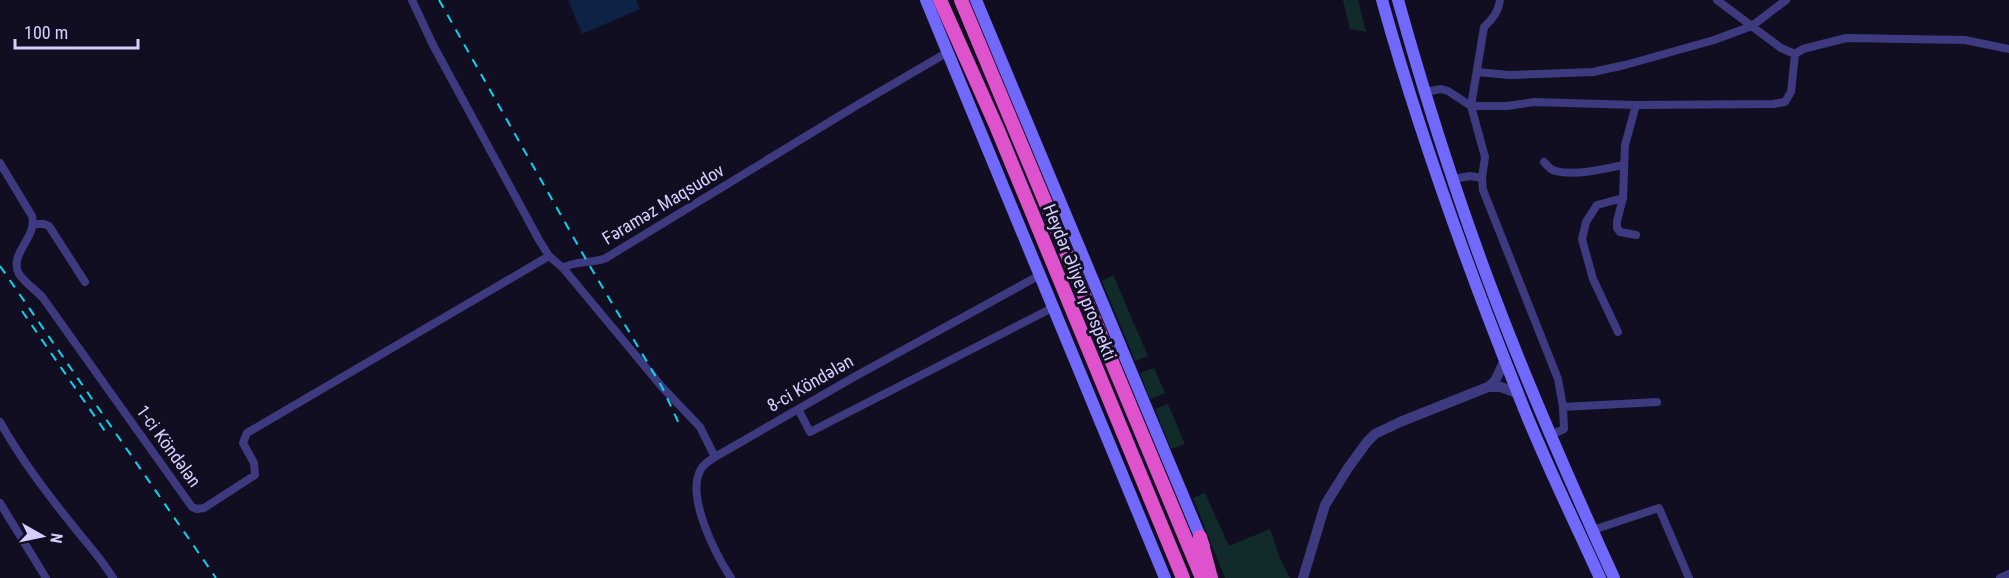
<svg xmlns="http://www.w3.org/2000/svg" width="2009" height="578" font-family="'Roboto Condensed',sans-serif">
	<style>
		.green { fill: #112b2b }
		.water { fill: #0e2245 }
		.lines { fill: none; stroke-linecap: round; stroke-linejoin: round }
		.minor { stroke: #3e3a7f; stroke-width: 8 }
		.tertiary { stroke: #3e3a7f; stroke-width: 10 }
		.secondary { stroke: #7069fb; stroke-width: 12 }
		.trunk { stroke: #de53cc; stroke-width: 14 }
		.rail { stroke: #06d5f3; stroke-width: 2; stroke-dasharray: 9 8; stroke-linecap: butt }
		.labels { text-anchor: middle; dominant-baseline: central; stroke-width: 6; stroke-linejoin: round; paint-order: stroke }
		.street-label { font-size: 18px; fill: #d6cffe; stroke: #120e21 }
	</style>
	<rect width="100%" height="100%" fill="#120e21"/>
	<path class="green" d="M1343,0H1358L1366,32L1350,29Z
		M1113,275L1148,356L1135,361L1102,281Z
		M1154,368L1165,393L1150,399L1140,373Z
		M1168,404L1185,444L1171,449L1155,409Z
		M1205,493L1229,546L1270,529L1280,558L1290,578H1225L1193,498Z"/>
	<path class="water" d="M568,0H636L640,9L582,34Z"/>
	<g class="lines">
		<path class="minor" d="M412,0L433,45L539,240L549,256L563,268C576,260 592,264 606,258L859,104L948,52
			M1500,0C1499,11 1492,20 1484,27L1471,106L1485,157L1482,178L1483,190L1558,379L1563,407
			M1717,0L1781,48L1795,54
			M1795,54L1803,49L1846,38L1965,40L2009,49
			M1477,72L1509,75L1593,72L1625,65L1714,40L1752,26L1786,0
			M1425,92L1441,89L1448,91L1471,106H1507L1534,102L1636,105L1773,104L1785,102L1791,92L1795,54
			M1636,105L1625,145L1623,198L1617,221V228L1620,232L1636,235
			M1544,162C1548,166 1550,170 1556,171C1574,176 1605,169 1623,165
			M0,163L32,216C38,237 8,254 19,274C25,283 36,290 43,298L192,507L197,509L204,508L255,475L254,463L243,443L247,433L549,256
			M1453,179L1470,176L1482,178
			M34,224H44L49,226L85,282
			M563,268L662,387L700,427L715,457
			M1618,332L1593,279L1582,239L1586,222L1597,205L1623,198
			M798,409L810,432L1054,307
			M0,422C23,463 52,500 82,537C93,550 104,563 113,578
			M1551,435L1564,429L1563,407L1657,402
			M0,503L46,578
			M1593,530L1659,508L1689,578
			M731,578C716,555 685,496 701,469C704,464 710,460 715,457L854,377L1040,275
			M2000,578L2009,574"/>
		<path class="tertiary" d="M1488,387H1501L1517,393
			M1303,578L1325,505L1348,468L1367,442L1375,434L1400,422L1488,387L1495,381L1505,360"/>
		<path class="secondary" d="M926,0L1165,578
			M976,0L1204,546
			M1382,0C1419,133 1466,263 1517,391C1541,454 1572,516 1600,578
			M1398,0C1426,100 1458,201 1495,298C1531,393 1572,486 1614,578"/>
		<path class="trunk" d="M940,0L997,128L1183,578
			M961,0L1202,578
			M1200,537L1211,578"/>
		<path class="rail" d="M439,0L588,263L662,387L681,428
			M0,266L216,578
			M22,311L109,437"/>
	</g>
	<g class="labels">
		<g class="street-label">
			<text transform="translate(663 204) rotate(-31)">Fəraməz Maqsudov</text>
			<text transform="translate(1080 282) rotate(68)">Heydər Əliyev prospekti</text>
			<text transform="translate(810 383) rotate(-30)">8-ci Köndələn</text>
			<text transform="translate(169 446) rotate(54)">1-ci Köndələn</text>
		</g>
	</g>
	<g transform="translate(42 536) rotate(99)" stroke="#120e21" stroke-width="4.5" paint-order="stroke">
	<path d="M0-4.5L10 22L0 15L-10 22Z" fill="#d6cffe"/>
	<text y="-9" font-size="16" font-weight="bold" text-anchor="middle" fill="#d6cffe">N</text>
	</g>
	<path d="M15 39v9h123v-9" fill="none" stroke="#d6cffe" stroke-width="3"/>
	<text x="24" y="39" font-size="18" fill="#d6cffe" stroke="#120e21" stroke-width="4.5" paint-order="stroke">100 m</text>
</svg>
